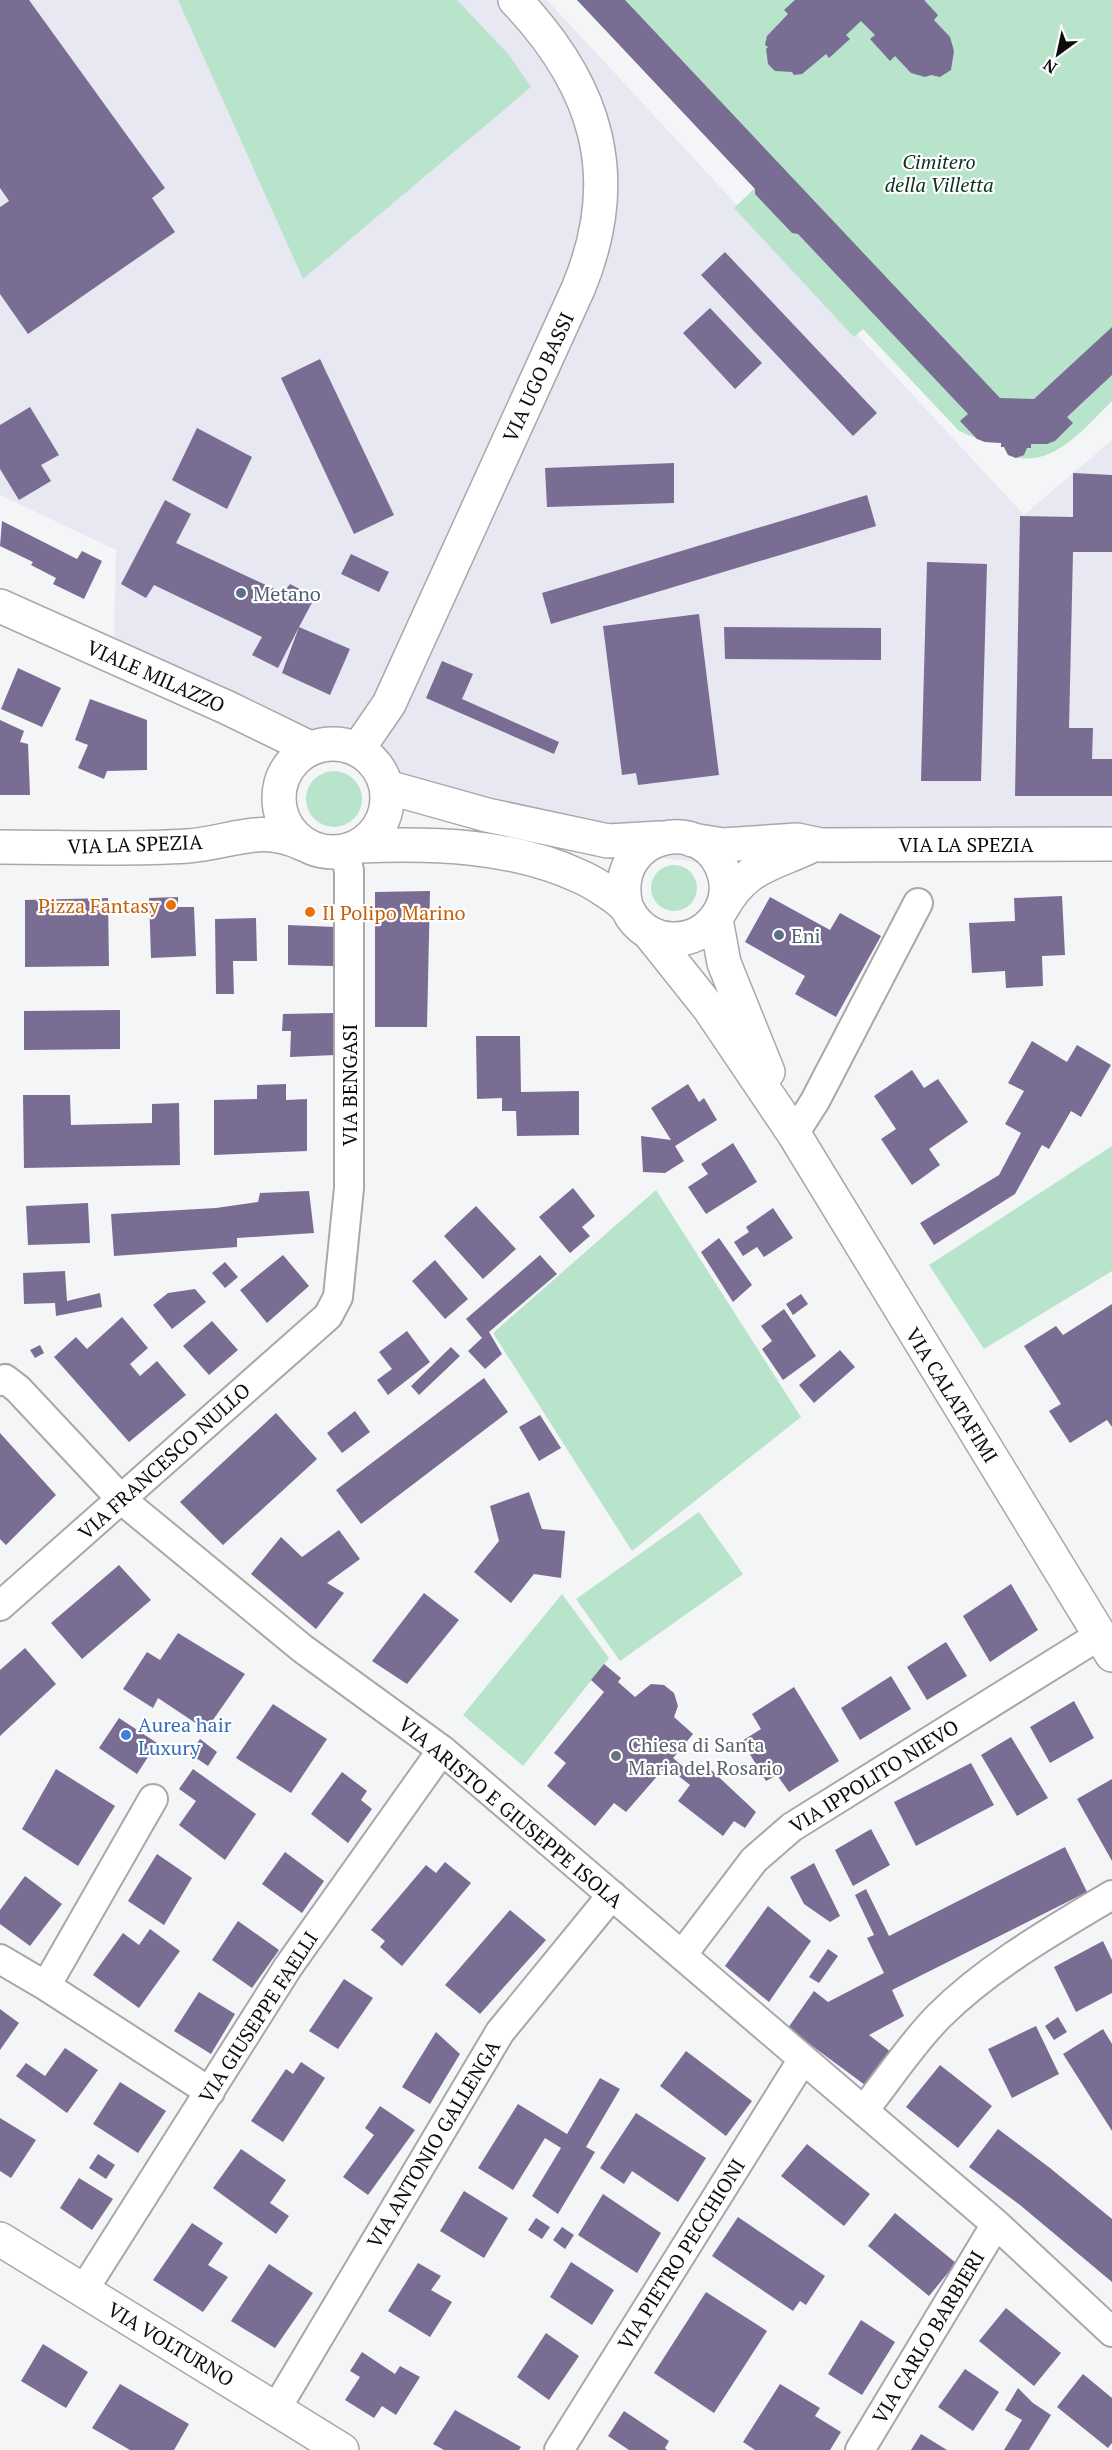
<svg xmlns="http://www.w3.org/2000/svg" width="1112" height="2450" font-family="'PT Serif',serif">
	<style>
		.built { fill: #e7e8f2 }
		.green { fill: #b7e4cb }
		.building { fill: #796d94 }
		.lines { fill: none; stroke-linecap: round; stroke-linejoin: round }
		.street-casing { stroke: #a8a8ab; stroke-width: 32 }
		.secondary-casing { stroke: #a8a8ab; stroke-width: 36 }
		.street { stroke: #fff; stroke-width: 28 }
		.secondary { stroke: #fff; stroke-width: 33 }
		.service-dot { fill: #5c6f8a; stroke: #fff; stroke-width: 2 }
		.food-dot { fill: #e8710a; stroke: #fff; stroke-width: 2 }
		.shop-dot { fill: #3f7fe0; stroke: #fff; stroke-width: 2 }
		.worship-dot { fill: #6b7280; stroke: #fff; stroke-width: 2 }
		.labels { text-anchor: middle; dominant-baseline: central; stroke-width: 4.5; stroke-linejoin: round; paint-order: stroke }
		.park-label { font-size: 20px; font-style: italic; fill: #0b3220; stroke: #fff }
		.street-label { font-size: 20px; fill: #0d0d0e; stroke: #fff }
		.service-label { font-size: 20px; fill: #4e5e75; stroke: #fff; text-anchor: start }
		.food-label { font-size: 20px; fill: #c56008; stroke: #fff; text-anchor: end }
		.shop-label { font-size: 20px; fill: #366cbe; stroke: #fff; text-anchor: start }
		.worship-label { font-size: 20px; fill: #5b616d; stroke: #fff; text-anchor: start }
	</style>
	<rect width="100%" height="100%" fill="#f4f5f7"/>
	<path class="built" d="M0,0H547L1024,515L1112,440V860L722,865L493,838L114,643L116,550L0,495Z"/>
	<path class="green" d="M178,0H457L509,55L531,87L303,279Z
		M577,0H1112V401C1084,428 1052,471 1008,455L1004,447H1001V443L985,442L959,431L863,329L854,337L734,208L755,188Z
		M306 799a28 28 0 1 1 56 0a28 28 0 1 1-56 0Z
		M651 888a23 23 0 1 1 46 0a23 23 0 1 1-46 0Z
		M1112,1146V1271L984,1349L929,1265Z
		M656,1190L801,1417L632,1551L493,1333Z
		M699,1512L743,1574L620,1661L576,1599Z
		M562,1594L609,1658L523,1766L463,1715Z"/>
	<path class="building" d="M0,0H29L165,188L152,198L175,232L28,334L0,294V207L9,201L0,188Z
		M577,0H625L1000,398L1034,399L1112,327V375L1067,417L1073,423L1055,441L1047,444H1031V448H1027L1024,455L1016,458L1008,455L1004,447H1001V443L985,442L977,439L960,421L968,414L798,234L792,233L755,194V189Z
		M795,0H924L938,15L934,20L950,37L954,51L951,70L940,77L931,75L925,77L911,73L895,56L890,61L870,39L875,35L861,21L846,35L850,39L829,58L826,54L802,74L794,75L792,72L775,71L768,64L766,49L768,47L765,45L767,36L788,14L784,10Z
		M725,252L877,413L853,436L701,275Z
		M710,308L762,363L735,389L683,333Z
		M320,359L394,515L354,534L281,378Z
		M30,407L59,455L41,465L51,481L19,500L0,469V425Z
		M197,428L252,457L227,509L172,480Z
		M674,463V503L547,507L545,468Z
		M1073,473L1112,475V552H1073L1069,728H1093L1092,759H1112V796H1015L1020,516L1073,517Z
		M867,495L876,526L551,624L542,593Z
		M165,500L191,514L176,543L283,593L290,584L315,597L299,627L350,649L330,695L282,673L299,627L278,668L252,655L262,637L154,585L146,598L121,584Z
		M2,521L77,559L82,551L102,561L84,599L53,584L56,578L31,565L33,562L0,546Z
		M351,554L389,572L379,592L341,574Z
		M927,562L987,564L981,781H921Z
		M699,614L719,775L638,785L636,773L622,775L603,626Z
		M724,627L881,628V660L725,659Z
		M442,661L473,674L462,699L559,742L554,754L426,698Z
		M18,668L61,688L42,727L1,709Z
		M90,699L147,720V770L107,771L104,779L78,768L88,745L75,740Z
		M0,720L24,731L20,742L28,744L30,795H0Z
		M430,891L427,1027H375V892Z
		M1062,896L1065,955L1042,956L1043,986L1006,988L1005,971L972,973L969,923L1015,921L1014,898Z
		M178,897V907H194L196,956L151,958L149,898Z
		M770,897L830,930L840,913L881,936L836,1017L795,994L805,976L745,942Z
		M108,898L109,966L25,967V900Z
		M256,918L257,961H233L234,994H216L215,919Z
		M288,925L335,927L333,966L288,965Z
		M120,1010V1049L24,1050V1011Z
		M334,1013L335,1055L290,1057L291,1031H282L283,1014Z
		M476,1036H520L521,1092L579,1091V1135L517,1136L516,1111H502V1098L477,1099Z
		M1032,1041L1067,1062L1077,1045L1111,1065L1081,1117L1071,1111L1049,1149L1042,1145L1015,1194L934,1245L920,1223L999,1175L1021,1133L1005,1124L1024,1091L1008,1083Z
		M912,1070L924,1088L938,1079L968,1122L929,1149L940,1165L912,1185L881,1139L896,1129L874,1096Z
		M286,1084V1100L307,1099V1151L214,1155V1100L257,1099V1085Z
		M688,1084L699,1102L704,1098L717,1120L675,1146L684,1161L665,1173L643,1172L641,1136L671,1140L651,1108Z
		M23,1095H70L71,1125L152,1123V1104L179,1103L180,1165L24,1168Z
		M733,1143L757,1182L706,1214L688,1187L708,1174L701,1164Z
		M573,1188L595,1216L582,1227L590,1236L570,1253L539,1217Z
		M309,1191L314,1233L237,1238V1247L114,1256L111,1214L216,1208L258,1202L260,1193Z
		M88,1203L90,1243L28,1245L26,1206Z
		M476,1206L516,1249L483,1279L444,1236Z
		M773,1208L793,1238L764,1257L757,1247L743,1256L734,1242L749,1232L746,1227Z
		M719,1238L752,1285L733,1302L701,1252Z
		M283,1255L309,1286L267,1323L240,1290Z
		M540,1255L557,1274L489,1332L502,1354L485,1369L468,1351L482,1338L466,1319Z
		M435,1260L468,1299L445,1319L412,1281Z
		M225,1262L238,1277L225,1288L212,1273Z
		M65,1271L67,1301L100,1293L102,1307L56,1316L55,1303L24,1304L23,1273Z
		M195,1289L206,1302L172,1329L153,1305L168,1293Z
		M801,1294L808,1304L793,1315L786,1304Z
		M1112,1304V1427L1107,1420L1070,1443L1049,1411L1061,1404L1024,1346L1056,1326L1063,1335Z
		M784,1309L816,1356L783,1380L762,1349L772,1341L761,1326Z
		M122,1317L148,1348L130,1364L140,1376L157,1361L186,1395L129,1442L54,1357L76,1337L87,1349Z
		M212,1321L238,1350L209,1375L183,1346Z
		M407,1331L430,1362L388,1395L377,1380L392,1369L379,1352Z
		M40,1345L44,1353L35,1358L30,1350Z
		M451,1347L460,1356L419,1395L411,1386Z
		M840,1350L855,1367L814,1403L799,1385Z
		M484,1378L508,1412L361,1524L336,1490Z
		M355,1411L370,1432L342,1453L327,1433Z
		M276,1413L317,1459L223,1545L180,1502Z
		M540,1415L561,1448L539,1461L519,1427Z
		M0,1433L56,1495L6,1545L0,1539Z
		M529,1492L542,1529L565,1531L561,1578L534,1574L511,1603L474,1572L499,1541L490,1506Z
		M339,1530L360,1559L327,1583L344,1593L316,1629L251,1574L281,1537L302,1557Z
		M119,1565L151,1600L82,1659L51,1623Z
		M1011,1584L1038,1630L990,1662L963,1616Z
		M424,1593L459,1620L407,1684L372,1661Z
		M178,1633L245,1674L206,1730L158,1698L153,1708L123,1689L147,1652L160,1660Z
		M946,1642L967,1676L927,1700L907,1667Z
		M25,1648L56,1684L0,1736V1670Z
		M604,1664L621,1678L618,1682L635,1697L651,1684L664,1685L674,1693L678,1706L674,1717L693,1734L673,1758L696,1778L707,1766L756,1812L745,1828L734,1821L723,1836L678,1801L690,1785L666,1766L626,1812L614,1803L595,1826L547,1786L566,1763L554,1753L604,1692L591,1680Z
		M891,1676L911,1709L860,1740L841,1708Z
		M794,1687L839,1761L789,1792L777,1775L766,1781L742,1741L761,1729L752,1714Z
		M1074,1701L1094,1738L1050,1763L1030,1727Z
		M273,1704L327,1739L291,1793L236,1758Z
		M119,1718L157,1743L137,1774L99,1748Z
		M1011,1737L1048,1798L1017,1816L981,1755Z
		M200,1739L217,1752L208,1766L190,1754Z
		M971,1763L994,1805L916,1846L894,1802Z
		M56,1769L115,1806L78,1866L22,1829Z
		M193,1769L256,1814L225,1860L179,1825L196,1801L179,1789Z
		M342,1772L367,1791L361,1800L372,1809L348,1843L311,1814Z
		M1112,1779V1861L1077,1799Z
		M871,1829L890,1865L853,1886L835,1850Z
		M1065,1847L1087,1892L892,1990L904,2016L869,2035L891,2052L865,2085L788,2028L814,1991L828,2002L884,1973L867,1938L874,1935L855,1895L866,1889L889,1936Z
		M285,1852L324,1881L302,1913L262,1884Z
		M157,1854L192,1878L164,1925L128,1901Z
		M445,1862L471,1883L402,1966L380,1947L385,1941L371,1930L426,1865L436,1873Z
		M814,1863L840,1916L830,1922L804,1904L790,1877Z
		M25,1876L62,1904L30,1946L0,1924V1910Z
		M768,1906L811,1941L769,2002L725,1966Z
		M510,1910L546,1940L480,2014L445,1985Z
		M238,1921L279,1950L252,1988L212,1960Z
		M150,1929L180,1951L139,2008L93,1975L123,1933L139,1945Z
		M1103,1941L1112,1960V1993L1076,2012L1054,1967Z
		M828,1949L838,1956L819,1983L809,1977Z
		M344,1979L373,1998L338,2049L309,2031Z
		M199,1992L235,2014L211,2054L174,2031Z
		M0,2009L19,2023L0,2050Z
		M1058,2017L1067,2032L1054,2040L1045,2026Z
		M1036,2026L1059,2074L1012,2098L988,2049Z
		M1103,2029L1112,2044V2131L1063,2054Z
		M436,2032L460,2054L430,2104L402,2087Z
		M65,2048L98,2070L67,2113L16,2076L26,2063L45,2076Z
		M686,2051L752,2101L726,2136L660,2086Z
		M301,2062L325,2078L283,2142L251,2121L286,2069L293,2074Z
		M940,2065L992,2106L958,2148L906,2107Z
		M600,2078L620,2089L586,2147L595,2152L558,2214L532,2196L561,2148L545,2138L513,2190L478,2168L518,2104L567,2134Z
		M120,2082L166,2111L138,2153L93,2124Z
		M380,2106L415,2130L368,2195L343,2177L374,2135L365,2128Z
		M636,2113L706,2158L678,2202L632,2171L624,2184L600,2168Z
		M0,2118L36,2140L11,2178L0,2171Z
		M998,2129L1050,2168L1112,2219V2282L1020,2205L969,2167Z
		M807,2144L870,2194L844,2226L781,2176Z
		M241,2149L286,2180L270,2203L289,2216L276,2234L213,2188Z
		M98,2154L115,2165L106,2179L89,2168Z
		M79,2178L113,2199L92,2230L60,2208Z
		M464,2191L508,2218L484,2258L440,2231Z
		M603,2194L661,2233L637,2273L578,2235Z
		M895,2213L956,2263L929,2296L868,2246Z
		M738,2217L825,2276L806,2305L800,2301L793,2311L712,2256Z
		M536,2218L550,2227L542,2239L528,2230Z
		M192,2223L223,2243L208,2265L228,2277L203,2312L153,2280Z
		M562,2227L574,2235L565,2249L553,2240Z
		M571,2262L614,2290L592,2325L550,2297Z
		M418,2263L441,2276L431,2290L452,2302L430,2337L388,2311Z
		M269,2264L313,2293L275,2348L231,2321Z
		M706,2292L767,2331L714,2413L654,2373Z
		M1006,2308L1061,2353L1034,2386L979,2341Z
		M861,2320L895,2342L862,2395L828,2374Z
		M546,2333L579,2356L549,2400L517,2377Z
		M43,2344L88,2372L66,2408L21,2381Z
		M362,2352L395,2374L400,2366L420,2377L396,2415L382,2406L374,2418L345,2400L360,2377L350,2371Z
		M965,2369L999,2392L973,2431L938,2407Z
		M1083,2374L1112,2398V2443L1108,2448L1057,2407Z
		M120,2384L189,2424L174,2450H130L92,2428Z
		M780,2384L820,2408L815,2416L841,2432L830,2450H755L743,2442Z
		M1018,2388L1033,2403L1051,2415L1029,2450H1004L1022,2420L1005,2410Z
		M455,2410L521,2447L519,2450H444L433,2444Z
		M624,2411L669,2441L665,2448L667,2450H629L608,2436Z
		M921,2434L947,2450H911Z"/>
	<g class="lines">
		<defs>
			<path id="street" d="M794,1134L815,1101L918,903
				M0,1381L5,1379L18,1389L122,1500L303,1649L442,1750L996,2224L1112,2332
				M0,1606L328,1316L338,1297L349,1188V871L345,852
				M153,1799L46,1986L210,2092
				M682,1955L754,1860L792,1827L1100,1635
				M0,1959L46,1986
				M864,2110C888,2080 912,2043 939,2016C988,1967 1052,1931 1112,1895
				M83,2291L288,1967L442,1750
				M276,2409L500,2032L612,1895
				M559,2450L803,2059
				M860,2450L996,2224"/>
			<path id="secondary" d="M0,606L228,708L310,748
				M279 798a54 54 0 1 1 108 0a54 54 0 1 1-108 0Z
				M358,749L389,704L578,289C625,177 597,86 515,0
				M387,787L487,815L608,841L661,838
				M692,840L723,845L797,840L821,845L1112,844
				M360,846C433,843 512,845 579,876C591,881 617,897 625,906C628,909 630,914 632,917C642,931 658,940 675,939C707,939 732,908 725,877C709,810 608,832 626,906
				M0,847C62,847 125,850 188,846C231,843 260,823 303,844
				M721,910C744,868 767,866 807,848
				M716,919L724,963L768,1072
				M650,934L709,1008L794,1134L1112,1655
				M0,2239L342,2450"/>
		</defs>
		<use href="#street" class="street-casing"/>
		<use href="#secondary" class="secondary-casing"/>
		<use href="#street" class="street"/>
		<use href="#secondary" class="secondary"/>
	</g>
	<g class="service-dot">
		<circle cx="241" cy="593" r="6"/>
		<circle cx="779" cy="935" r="6"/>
	</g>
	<g class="food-dot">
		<circle cx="171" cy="905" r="6"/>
		<circle cx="310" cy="912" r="6"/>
	</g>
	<circle class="shop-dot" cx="126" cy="1735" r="6"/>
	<circle class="worship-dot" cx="616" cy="1756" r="6"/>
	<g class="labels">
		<g class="park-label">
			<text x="939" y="161">Cimitero<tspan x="939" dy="23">della Villetta</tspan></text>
		</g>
		<g class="street-label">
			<text transform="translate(538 377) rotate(-65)">VIA UGO BASSI</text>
			<text transform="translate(156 676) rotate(24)">VIALE MILAZZO</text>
			<text transform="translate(135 844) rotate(-2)">VIA LA SPEZIA</text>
			<text x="966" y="844">VIA LA SPEZIA</text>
			<text transform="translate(349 1085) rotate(-90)">VIA BENGASI</text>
			<text transform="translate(952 1395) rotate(58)">VIA CALATAFIMI</text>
			<text transform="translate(164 1461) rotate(-42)">VIA FRANCESCO NULLO</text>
			<text transform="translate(874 1776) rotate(-32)">VIA IPPOLITO NIEVO</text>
			<text transform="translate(511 1812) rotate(40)">VIA ARISTO E GIUSEPPE ISOLA</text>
			<text transform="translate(258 2017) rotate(-57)">VIA GIUSEPPE FAELLI</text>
			<text transform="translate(433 2144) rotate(-59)">VIA ANTONIO GALLENGA</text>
			<text transform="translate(681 2254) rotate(-58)">VIA PIETRO PECCHIONI</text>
			<text transform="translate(928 2337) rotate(-59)">VIA CARLO BARBIERI</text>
			<text transform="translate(171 2344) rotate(31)">VIA VOLTURNO</text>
		</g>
		<g class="service-label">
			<text x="253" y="593">Metano</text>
			<text x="791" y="935">Eni</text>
		</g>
		<g class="food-label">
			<text x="159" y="905">Pizza Fantasy</text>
			<text x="322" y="912" text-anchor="start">Il Polipo Marino</text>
		</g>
		<g class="shop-label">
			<text x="138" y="1724">Aurea hair<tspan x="138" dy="23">Luxury</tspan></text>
		</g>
		<g class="worship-label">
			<text x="628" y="1744">Chiesa di Santa<tspan x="628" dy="23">Maria del Rosario</tspan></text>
		</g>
	</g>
	<g transform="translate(1058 54) rotate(213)" stroke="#ffffff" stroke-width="4.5" paint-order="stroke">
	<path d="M0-4.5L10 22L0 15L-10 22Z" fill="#0d0d0e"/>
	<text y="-9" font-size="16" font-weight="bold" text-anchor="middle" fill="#0d0d0e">N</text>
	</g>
</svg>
